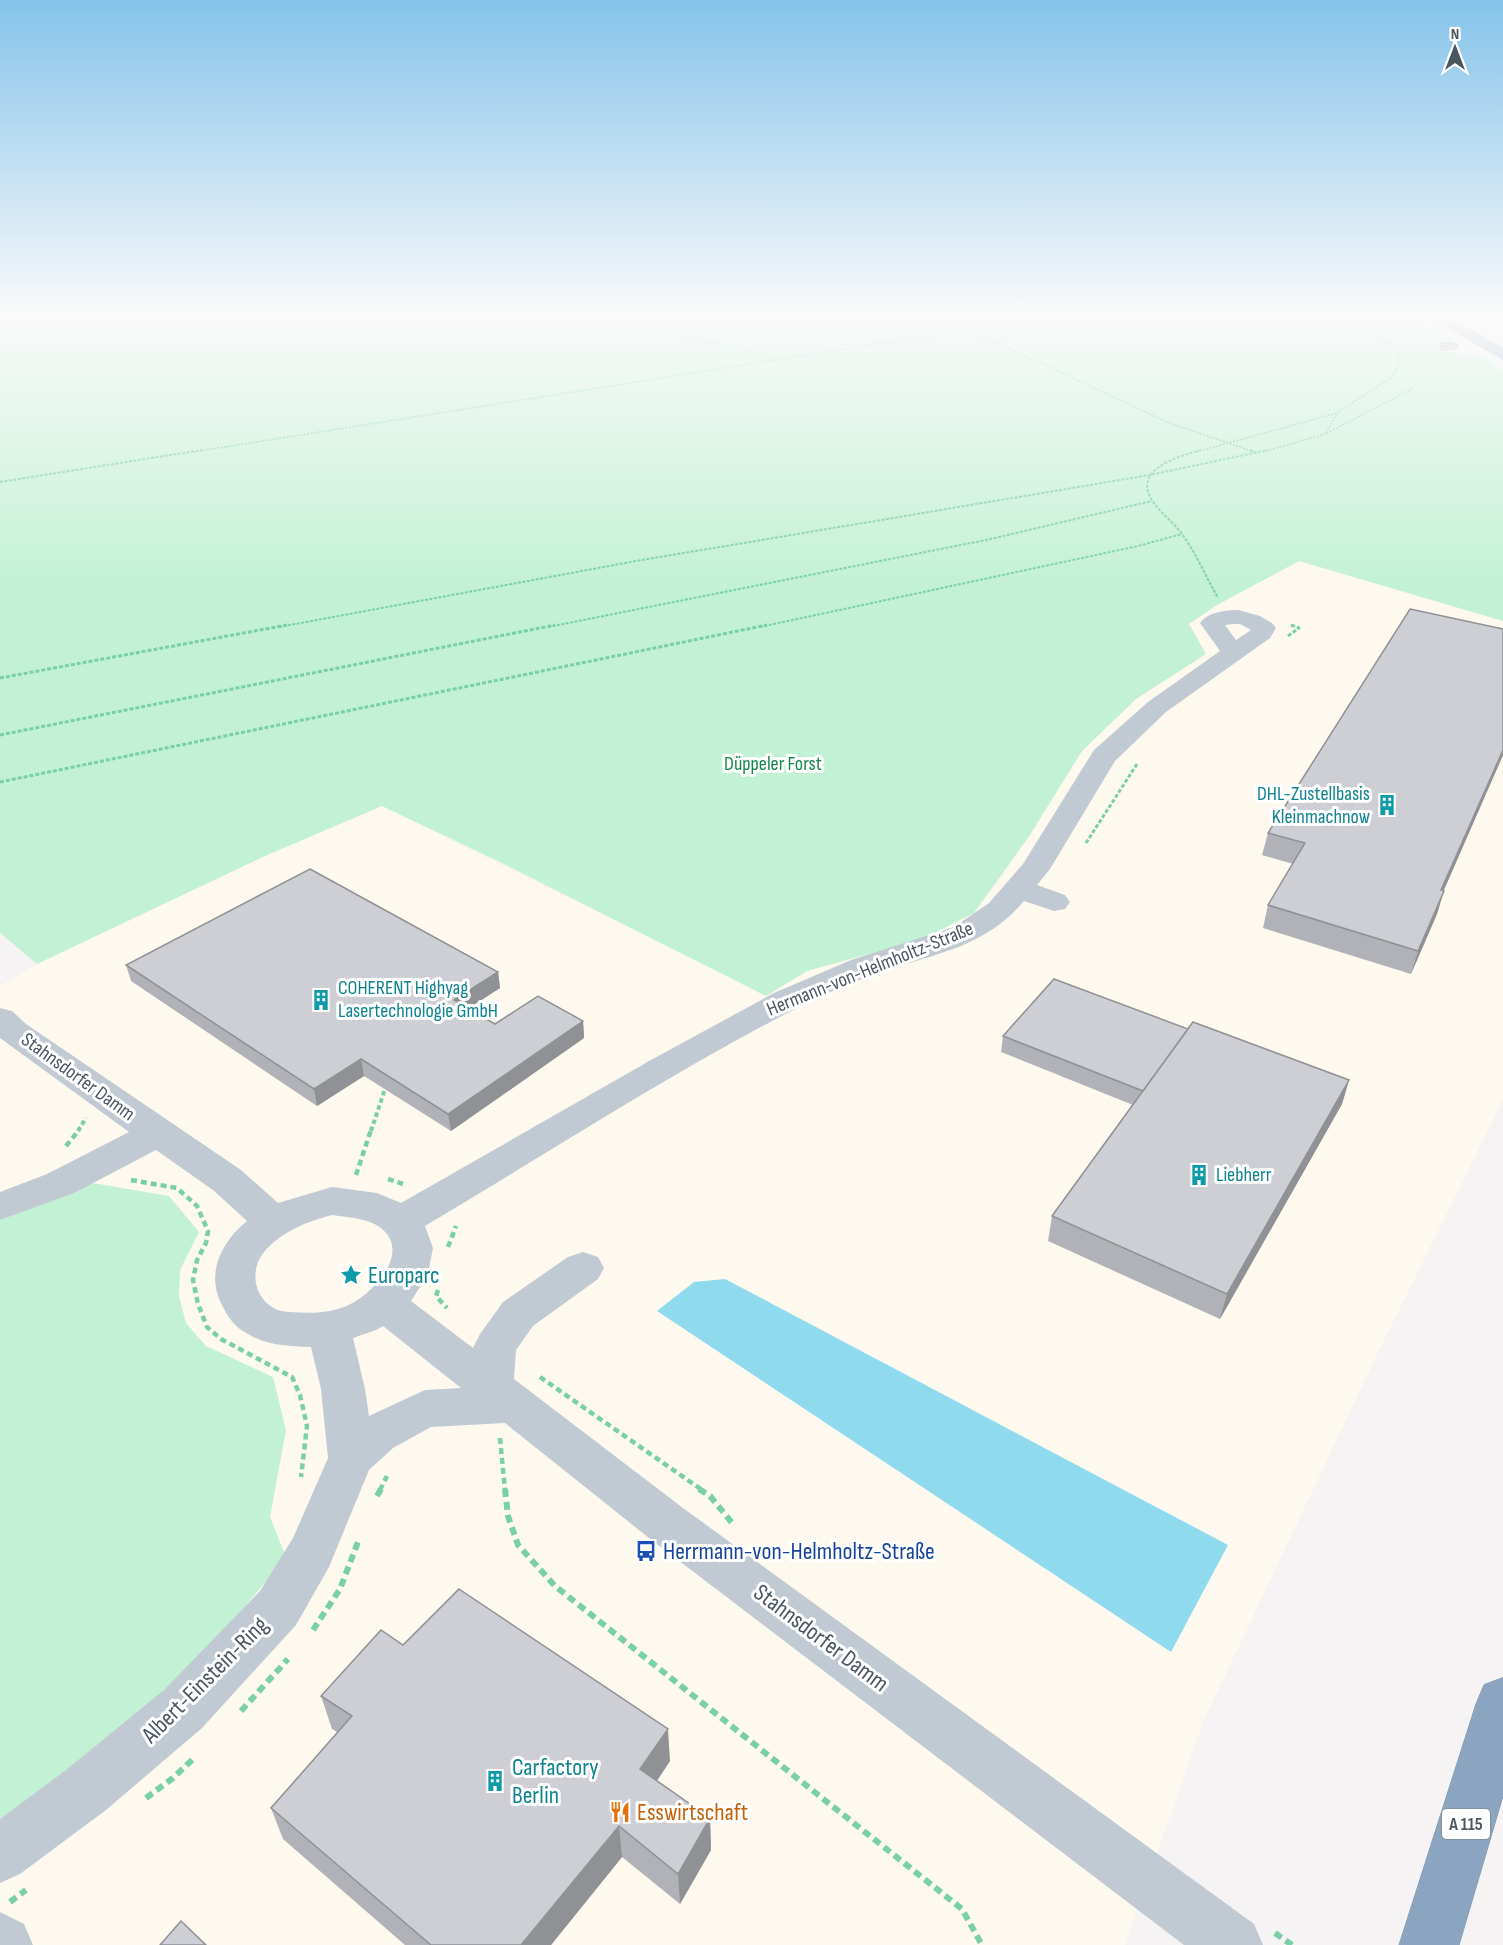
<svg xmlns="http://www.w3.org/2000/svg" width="1503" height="1945" font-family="'Sofia Sans Condensed',sans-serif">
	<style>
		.commercial { fill: #fdf9ef }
		.green { fill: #c3f1d5 }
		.water { fill: #90daee }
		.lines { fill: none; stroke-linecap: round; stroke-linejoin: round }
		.highway-casing { stroke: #7690ad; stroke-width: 1 }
		.path-far5 { stroke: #7ad0a6; stroke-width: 1.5; stroke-dasharray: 2 1.5; stroke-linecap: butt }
		.path-far4 { stroke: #7ad0a6; stroke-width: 2; stroke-dasharray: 3 1.5; stroke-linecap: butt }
		.path-far3 { stroke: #7ad0a6; stroke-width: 3; stroke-dasharray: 4 2; stroke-linecap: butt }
		.path-far2 { stroke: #7ad0a6; stroke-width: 4; stroke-dasharray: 4.5 3; stroke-linecap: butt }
		.path-far1 { stroke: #7ad0a6; stroke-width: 4.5; stroke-dasharray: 6 4; stroke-linecap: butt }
		.path { stroke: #7ad0a6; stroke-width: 6; stroke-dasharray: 8 5; stroke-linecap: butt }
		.minor { fill: #c1cad2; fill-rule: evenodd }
		.highway { fill: #8ba5c1; fill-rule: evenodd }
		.wall { fill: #b0b2b7 }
		.shaded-wall { fill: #909195 }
		.building { fill: #cdcfd5; stroke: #909195; stroke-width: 1.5 }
		.labels { text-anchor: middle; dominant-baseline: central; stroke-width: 6; stroke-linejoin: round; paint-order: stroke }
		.shield { fill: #fff; stroke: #808990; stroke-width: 1.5 }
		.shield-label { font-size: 18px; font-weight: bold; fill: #4a5661 }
		.park-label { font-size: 20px; fill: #17864f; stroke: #fff }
		.culture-label { font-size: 20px; fill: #0d838f; stroke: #fff; text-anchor: start }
		.street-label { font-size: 20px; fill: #4a5661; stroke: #fff }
		.near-culture-label { font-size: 24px; fill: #0d838f; stroke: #fff; text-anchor: start }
		.near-transit-label { font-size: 24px; fill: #164399; stroke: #fff; text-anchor: start }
		.near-street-label { font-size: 24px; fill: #4a5661; stroke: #fff }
		.near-food-label { font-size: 24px; fill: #c56008; stroke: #fff; text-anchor: start }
	</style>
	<rect width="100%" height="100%" fill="#f5f3f3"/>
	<path class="commercial" d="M1299,561L1503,621V1100L1383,1342L1203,1722L1125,1945H0V986L37,964L265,856L382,806L766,996L807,971L856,957L994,888L1082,751L1136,699L1205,654L1189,624L1217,605Z"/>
	<path class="green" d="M0,313H1407L1455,341L1450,346L1439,347C1449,355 1468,352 1482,357C1489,359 1496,365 1503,370V621L1299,561L1217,605L1189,624L1206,654L1136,699L1082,751L1030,835L974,913L923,939L807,971L766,996L498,861L382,806L265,856L37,964L0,933Z
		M93,1183L169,1196L199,1232L180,1270L179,1296L186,1323L206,1346L273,1377L286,1430L270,1517L286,1557L209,1650L95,1753L0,1819V1220Z"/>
	<path class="water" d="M725,1279L1228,1545L1171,1652L657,1311L694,1282Z"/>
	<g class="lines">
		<defs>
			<path id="highway" d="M1422,313H1440L1503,348V359Z
				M1503,1678V1796L1459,1945H1399L1476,1704L1484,1685Z"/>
		</defs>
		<use href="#highway" class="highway-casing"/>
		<path class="path-far5" d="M579,313L767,355L774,359
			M970,330L1167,422L1254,452
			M1326,434L1337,413L1392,377L1401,361L1398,349L1379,338L1366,313
			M193,452L1073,313
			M1196,452L1337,413
			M1263,452L1325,434L1414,388"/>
		<path class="path-far4" d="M1201,450C1179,456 1129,470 1154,503C1162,514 1173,522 1182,534C1196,553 1206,577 1218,598
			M1250,450L1258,453
			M0,482L202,450
			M1291,625L1295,627
			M279,627L636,561L1150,475L1268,450
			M548,627L986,540L1152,501
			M760,627L1138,546L1182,534"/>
		<path class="path-far3" d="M1288,636L1299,628L1291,625
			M0,678L287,625
			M0,735L555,625
			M0,782L767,625
			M1086,843L1137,764"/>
		<path class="path-far2" d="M78,1131L86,1118
			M371,1131L385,1089"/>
		<path class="path-far1" d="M66,1146L79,1130
			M356,1175L371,1130
			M388,1179L403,1184
			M131,1180L177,1188L197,1206L208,1231L206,1243L197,1260L193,1280L198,1304L207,1327L221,1339L292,1377L300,1395L307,1426L301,1477
			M448,1247L456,1226
			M438,1290L436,1296L447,1308
			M540,1377L702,1490
			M500,1438L505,1490
			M380,1490L387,1476"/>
		<path class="path" d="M505,1489L508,1516L518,1545L555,1586L962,1909L982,1945
			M699,1489L710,1496L733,1524
			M377,1496L381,1489
			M313,1630L340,1589L358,1542
			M241,1711L288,1659
			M146,1798L173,1778L193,1759
			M10,1902L26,1890
			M1275,1933L1292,1945"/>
		<path class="minor" d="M1238,610L1260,616L1272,623L1276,628L1270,638L1166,712L1115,761L1050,869L1037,885L1065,895L1070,902L1065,909L1054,911L1024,901C984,949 931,954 876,974C849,983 822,995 797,1008C669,1074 548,1153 425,1226L433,1248L428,1274L411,1301L473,1348L480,1334L503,1302L568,1257L583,1252L598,1257L604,1268L598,1279L533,1326L516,1350L514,1379L683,1508L1254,1924L1263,1945H1184L649,1538L505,1423L431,1427L393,1448L369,1470L329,1567L296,1625L202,1728L106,1810L20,1874L0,1883V1819L66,1770L164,1690L260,1591L293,1538L328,1458L321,1389L311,1347C289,1346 268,1346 248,1334C236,1328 229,1319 223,1307C205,1275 220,1243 247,1221L213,1190L156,1150L74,1193L0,1220V1192L47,1174L129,1132L0,1038V1008L12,1011L26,1024L241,1170L278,1203L332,1187L377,1193L401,1203L651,1060L774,993L851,960L954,927L989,903L1023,864L1094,750L1148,702L1220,651L1200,623C1208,612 1226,610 1238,610ZM1232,624H1240L1251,630L1236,640L1225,625ZM332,1215C350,1218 375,1218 387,1234C407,1260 367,1299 344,1307C325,1314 309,1313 290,1312C259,1312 245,1275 264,1252C281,1232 308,1221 332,1215ZM383,1326L461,1388L425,1390L369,1416L365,1389L353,1338L376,1330Z
			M0,1912L24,1924L33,1945H0Z"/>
		<use href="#highway" class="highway"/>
	</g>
	<path class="wall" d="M1441,343L1458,345L1457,350L1440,351Z
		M1503,629V755L1443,891L1437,914L1411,974L1263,928L1268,905L1293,864L1262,855L1268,833Z
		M126,965L498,972L500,988L468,1009L495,1024L583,1021L584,1038L451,1131L364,1076L317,1106L131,981Z
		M1188,1029L1349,1080L1342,1104L1220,1319L1048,1241L1052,1216L1133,1105L1001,1052L1003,1036Z
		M403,1645L670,1761L657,1781L710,1818L711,1850L680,1904L622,1857L551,1945H405L283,1839L271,1808L337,1732L332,1729L321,1696Z"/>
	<path class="shaded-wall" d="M1503,750V755L1434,913L1441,890Z
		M1444,891L1437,914L1411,974L1418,951Z
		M498,972L500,988L456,1016L454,1000Z
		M583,1021L584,1038L451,1131L448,1114Z
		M361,1059L364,1076L317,1106L314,1089Z
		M1349,1080L1342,1104L1220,1319L1227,1294Z
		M668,1729L670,1761L643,1801L640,1769Z
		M710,1818L711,1850L680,1904L678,1874Z
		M619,1826L622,1857L551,1945H521Z"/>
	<path class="building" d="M1441,343H1453L1458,345L1441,346Z
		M1410,609L1503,629V750L1441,890L1444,891L1418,951L1268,905L1305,843L1268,833Z
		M310,869L498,972L454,1000L495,1024L538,996L583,1021L448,1114L361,1059L314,1089L126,965Z
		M1054,979L1188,1029L1143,1091L1003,1036Z
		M1193,1022L1349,1080L1227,1294L1052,1216Z
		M459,1589L668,1729L640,1769L710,1818L678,1874L619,1826L521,1945H431L271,1808L352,1716L321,1696L381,1630L403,1645Z
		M181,1921L206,1945H160Z"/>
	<linearGradient id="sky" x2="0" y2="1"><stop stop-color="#85c3ea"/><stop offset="0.54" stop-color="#fafafa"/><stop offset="1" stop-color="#fafafa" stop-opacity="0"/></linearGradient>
	<rect width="1503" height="585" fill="url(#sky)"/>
	<defs>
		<symbol id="building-bare" viewBox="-9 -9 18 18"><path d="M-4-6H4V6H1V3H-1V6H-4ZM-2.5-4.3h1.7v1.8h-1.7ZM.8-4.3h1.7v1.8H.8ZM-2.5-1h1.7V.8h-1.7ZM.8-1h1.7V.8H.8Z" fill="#0f9aa8" stroke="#fff" stroke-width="2.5" paint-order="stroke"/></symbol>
		<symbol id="sight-bare" viewBox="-9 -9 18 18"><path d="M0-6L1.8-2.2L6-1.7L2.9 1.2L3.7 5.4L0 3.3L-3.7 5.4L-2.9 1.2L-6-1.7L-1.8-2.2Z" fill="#0f9aa8" stroke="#fff" stroke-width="2.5" paint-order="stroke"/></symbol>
		<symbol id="bus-bare" viewBox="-9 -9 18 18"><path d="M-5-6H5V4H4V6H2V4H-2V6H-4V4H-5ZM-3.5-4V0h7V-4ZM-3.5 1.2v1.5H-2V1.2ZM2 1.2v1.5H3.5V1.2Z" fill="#1a4fb4" stroke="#fff" stroke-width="2.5" paint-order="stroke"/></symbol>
		<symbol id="restaurant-bare" viewBox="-9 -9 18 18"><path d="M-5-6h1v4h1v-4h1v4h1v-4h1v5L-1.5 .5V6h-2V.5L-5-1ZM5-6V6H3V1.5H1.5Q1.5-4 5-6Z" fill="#e8710a" stroke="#fff" stroke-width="2.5" paint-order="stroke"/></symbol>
	</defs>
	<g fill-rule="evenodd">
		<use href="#building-bare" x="1372" y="790" width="30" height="30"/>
		<use href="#building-bare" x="306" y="985" width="30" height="30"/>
		<use href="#building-bare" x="1184" y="1160" width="30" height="30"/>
		<use href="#sight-bare" x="336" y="1260" width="30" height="30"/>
		<use href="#bus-bare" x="631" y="1536" width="30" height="30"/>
		<use href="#building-bare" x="480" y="1766" width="30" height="30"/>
		<use href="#restaurant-bare" x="605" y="1797" width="30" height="30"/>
	</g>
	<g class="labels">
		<rect class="shield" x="1442" y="1809" width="48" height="30" rx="4.5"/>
		<g class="shield-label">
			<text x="1466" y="1824">A 115</text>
		</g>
		<g class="park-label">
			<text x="773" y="764">Düppeler Forst</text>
		</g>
		<g class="culture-label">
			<text x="1370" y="794" text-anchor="end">DHL-Zustellbasis<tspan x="1370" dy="23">Kleinmachnow</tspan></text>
			<text x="338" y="988">COHERENT Highyag<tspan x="338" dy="23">Lasertechnologie GmbH</tspan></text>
			<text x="1216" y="1175">Liebherr</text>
		</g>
		<g class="street-label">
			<text transform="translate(870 969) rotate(-22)">Hermann-von-Helmholtz-Straße</text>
			<text transform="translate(78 1077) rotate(36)">Stahnsdorfer Damm</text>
		</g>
		<g class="near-culture-label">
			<text x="368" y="1275">Europarc</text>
			<text x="512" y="1767">Carfactory<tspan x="512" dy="28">Berlin</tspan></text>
		</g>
		<g class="near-transit-label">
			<text x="663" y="1551">Herrmann-von-Helmholtz-Straße</text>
		</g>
		<g class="near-street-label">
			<text transform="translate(821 1638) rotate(37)">Stahnsdorfer Damm</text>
			<text transform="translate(205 1680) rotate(-45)">Albert-Einstein-Ring</text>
		</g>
		<g class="near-food-label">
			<text x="637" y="1812">Esswirtschaft</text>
		</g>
	</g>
	<g transform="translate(1455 48)" stroke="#ffffff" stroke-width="4.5" paint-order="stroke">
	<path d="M0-4.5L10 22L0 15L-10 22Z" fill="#4a5661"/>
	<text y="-9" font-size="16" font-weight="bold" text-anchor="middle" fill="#4a5661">N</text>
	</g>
</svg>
